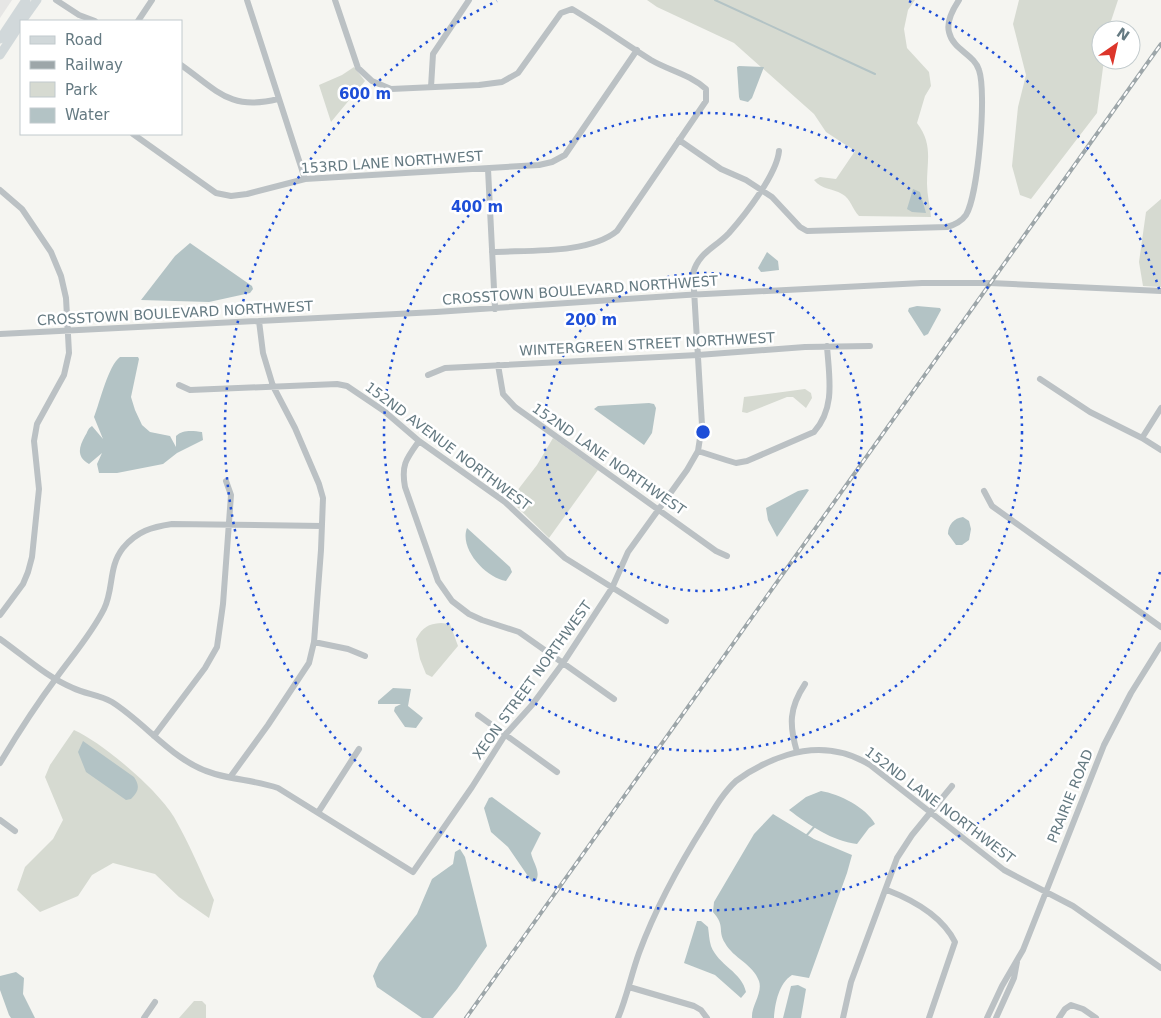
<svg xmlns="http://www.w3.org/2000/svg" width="1161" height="1018" font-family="'DejaVu Sans',sans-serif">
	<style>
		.built { fill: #e6e6e5 }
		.green { fill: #d6dad1 }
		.water { fill: #b3c3c5 }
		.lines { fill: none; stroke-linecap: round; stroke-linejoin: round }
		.stream { stroke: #b3c3c5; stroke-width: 2 }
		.minor { stroke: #bbc1c4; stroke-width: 6 }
		.major { stroke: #d1d8da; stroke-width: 9 }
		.rail-casing { stroke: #9da6a9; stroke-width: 4 }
		.rail { stroke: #fff; stroke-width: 2; stroke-dasharray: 5.5; stroke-linecap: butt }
		.ring { fill: none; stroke: #1d4ed8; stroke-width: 2.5; stroke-dasharray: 2.5 5 }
		.labels { text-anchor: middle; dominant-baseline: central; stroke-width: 5; stroke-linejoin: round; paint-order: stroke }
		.street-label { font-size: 14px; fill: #657a82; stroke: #fff }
		.centre { fill: #1d4ed8; stroke: #fff; stroke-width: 2.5 }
		.ring-label { font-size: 15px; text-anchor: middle; font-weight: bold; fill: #1d4ed8; stroke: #fff; stroke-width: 5; stroke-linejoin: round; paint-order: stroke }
	</style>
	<rect width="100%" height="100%" fill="#f5f5f1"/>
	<path class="built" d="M0,0H12L0,18Z"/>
	<path class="green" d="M647,0H915L908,10L904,29L907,48L929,72L931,86L925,96L917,123C933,144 927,160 927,184C927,195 930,206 931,217L859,216C852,209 851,199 842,194C832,188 822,190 814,180L820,177L836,179L855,151L826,132L814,114L734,43L657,7Z
		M1019,0H1118L1108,30H1101V60H1104L1097,113L1031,199L1020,195L1012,166L1018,107L1026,75L1013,24Z
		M354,67L365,81L331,122L319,85L342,75Z
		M1161,199V287L1143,286L1139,262L1146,212Z
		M805,389L811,393L812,398L806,408L793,397H787L747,413L742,412L744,397Z
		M553,438L598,470L549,538L510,500L537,465Z
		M441,623L450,624L458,646L432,677L426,674L420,659L416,639C423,627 428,624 441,623Z
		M74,730C103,743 157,789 174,817C189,843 201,872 214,900L209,918L179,897L155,874L113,863L92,875L78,896L40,912L17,890L25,867L53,839L63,820L45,777L50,765Z
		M194,1001H202L206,1005V1018H179Z"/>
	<path class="water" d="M739,66L764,67L752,98L748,102L740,100L739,97L737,67Z
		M913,189L920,192L926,213L912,212L907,209Z
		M190,243L252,286L253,289L250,293L209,302L141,300L175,256Z
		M767,252L778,261L779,270L761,272L758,268Z
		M917,306L940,308L941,310L928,334L924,336L908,311L909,308Z
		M120,357H138L139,359L131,397L135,410L142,425L150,432L170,436L176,447V436C183,429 194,431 202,432L203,440L177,453L163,464L117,473H99L97,464L102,453L89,464C76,457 79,447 85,436C88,432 87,429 92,426L103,439L94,417C100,402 108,366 120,357Z
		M649,403L654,404L656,408L652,433L644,445L594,409L598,406Z
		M807,489L809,490L777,537L768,520L766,508L798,491Z
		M963,517L969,521L971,529L969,540L962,545H956L948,534C948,525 954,518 963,517Z
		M467,528L510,567L512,572L506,581C486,578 459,549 467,528Z
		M393,688L411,689L408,706L423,718L416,728L405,727L394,711L395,707L401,704H378V701Z
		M83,741L134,777C140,786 139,791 131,799L126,800L86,772L78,752Z
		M821,791C839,794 866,807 875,824L869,828L857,844C832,841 809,825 789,810L806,797Z
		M492,797L541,833L531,853C533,863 541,871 536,881L532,882L508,847L491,832L484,808L489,798Z
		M773,814L814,839L852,855L847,873L809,978L792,975C779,983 775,1003 774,1018H752C751,1006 763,993 759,981C753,964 733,958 725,943C717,930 726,927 713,912L714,902L754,834Z
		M460,849L465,857L487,946L457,989L433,1018H422L377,987L373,976L379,963L417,914L432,879L453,864L455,852Z
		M697,921H701L708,927C709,933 709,940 711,946C718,965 742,972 746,992L741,998L715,975L684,963Z
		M16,972L24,978L23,994L35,1018H11L9,1015L0,990V976Z
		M798,985L806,989L801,1018H783L791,986Z"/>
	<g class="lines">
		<path class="stream" d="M715,0L875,74
			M806,836L814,827"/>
		<path class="minor" d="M56,0L79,15L95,21
			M247,0L305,179
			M335,0L358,68L372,81L391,89L479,85L502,82L518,73L561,13L572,9C599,25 624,43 651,60C670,71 689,74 706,89V101L617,231C589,254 529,250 492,252
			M138,21L152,0
			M181,65C218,91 230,111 278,99
			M431,87L433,54L469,0
			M133,134L216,193L231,196L247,194L305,179L539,165L552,162L565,155L637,50
			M679,140L721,169L746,180L772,197L800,227L807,231L947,227C954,225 961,222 966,215C978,195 987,93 979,70C974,54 953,50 949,32C946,21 953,9 959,0
			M488,169L495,309
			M0,190L22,209L51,252L61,276L66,298L69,353L64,375L37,424L34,441L39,489L32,557L28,572L23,584L0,615
			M0,334L436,312L686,295L922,283H990L1161,291
			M498,365L503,394L515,407L716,551L727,556
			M428,375L445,368L698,355L805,347L870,346
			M1040,379L1090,412L1142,438L1161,450
			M179,385L190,390L337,384L347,386L384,411L419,441L505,502L565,558L666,621
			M1142,438L1161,408
			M419,441C406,459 401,465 405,487L438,581L452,601L469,614L482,620L519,632L614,699
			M698,451L726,460L736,463L747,461L814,432C836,407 829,377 827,346
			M984,491L992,506L1161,627
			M0,639C23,655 46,677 73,688C85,694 100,695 112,702C147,724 174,763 215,774C236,780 258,781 278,788L413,872L472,787L505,735L532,705L563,663L612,588L628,552L687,470L698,451L702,425L693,273C699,252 715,248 729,233C745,215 777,174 779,151
			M314,642L348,649L365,656
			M478,715L557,772
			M154,736L205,668L217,647L223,604L231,495L226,481
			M797,752C789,725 789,708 805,684
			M0,763C18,733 36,705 57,677C73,655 92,633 104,609C114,589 108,567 123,548C137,531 152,527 172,524L322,526
			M231,776L268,725L309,663L314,642L321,550L323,498L319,484L295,428L273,386L263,353L259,321
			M319,811L359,749
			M0,820L15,831
			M887,890C913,900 942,916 955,942L929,1018
			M629,987L694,1006L701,1010L707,1018
			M144,1018L155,1002
			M618,1018C627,997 631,975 639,953C656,907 679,865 705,824C714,809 723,793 736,781C752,769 768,761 787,755C817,746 844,749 870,765L1004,870L1073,906L1161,968
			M843,1018L851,982L897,858L912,835L952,786
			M987,1018L1002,986L1023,950L1104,745L1131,693L1161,645
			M996,1018L1014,978L1017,962
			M1059,1018L1065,1009L1071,1005L1083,1009L1096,1018"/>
		<path class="major" d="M22,21L37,0
			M0,39L26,0
			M0,55L21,23"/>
		<defs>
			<path id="rail" d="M466,1018L1161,44"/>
		</defs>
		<use href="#rail" class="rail-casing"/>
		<use href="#rail" class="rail"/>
	</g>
	<g class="ring">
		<circle cx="703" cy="432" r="159"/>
		<circle cx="703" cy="432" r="319"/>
		<path d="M1160 572A478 478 0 1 1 497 1M909 1A478 478 0 0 1 1160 292"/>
	</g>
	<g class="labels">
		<g class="street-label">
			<text transform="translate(392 162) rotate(-4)">153RD LANE NORTHWEST</text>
			<text transform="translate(580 290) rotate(-4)">CROSSTOWN BOULEVARD NORTHWEST</text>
			<text transform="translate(175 313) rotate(-3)">CROSSTOWN BOULEVARD NORTHWEST</text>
			<text transform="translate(647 344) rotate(-3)">WINTERGREEN STREET NORTHWEST</text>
			<text transform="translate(448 446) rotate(37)">152ND AVENUE NORTHWEST</text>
			<text transform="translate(609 459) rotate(35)">152ND LANE NORTHWEST</text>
			<text transform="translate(532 680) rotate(-54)">XEON STREET NORTHWEST</text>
			<text transform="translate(1070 796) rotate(-68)">PRAIRIE ROAD</text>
			<text transform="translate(940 805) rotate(37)">152ND LANE NORTHWEST</text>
		</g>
	</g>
	<circle cx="703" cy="432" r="8" class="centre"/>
	<g class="ring-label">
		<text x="365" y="99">600 m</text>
		<text x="477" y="212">400 m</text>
		<text x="591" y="325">200 m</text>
	</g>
	<rect x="20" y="20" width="162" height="115" fill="#ffffff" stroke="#c1cacd"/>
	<rect x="30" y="36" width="25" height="8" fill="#d1d8da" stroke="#c1cacd"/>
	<text x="65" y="45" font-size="15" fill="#657a82">Road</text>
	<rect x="30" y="61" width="25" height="8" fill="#9da6a9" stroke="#c1cacd"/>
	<text x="65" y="70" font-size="15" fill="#657a82">Railway</text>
	<rect x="30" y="82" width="25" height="15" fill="#d6dad1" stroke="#c1cacd"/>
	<text x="65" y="95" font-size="15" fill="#657a82">Park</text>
	<rect x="30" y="108" width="25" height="15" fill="#b3c3c5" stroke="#c1cacd"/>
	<text x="65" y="120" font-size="15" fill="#657a82">Water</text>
	<g transform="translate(1116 45) rotate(34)"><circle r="24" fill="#ffffff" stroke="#c1cacd"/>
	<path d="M0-4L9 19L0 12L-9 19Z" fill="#dc352a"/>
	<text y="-8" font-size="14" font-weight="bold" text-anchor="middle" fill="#657a82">N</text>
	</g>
</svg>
